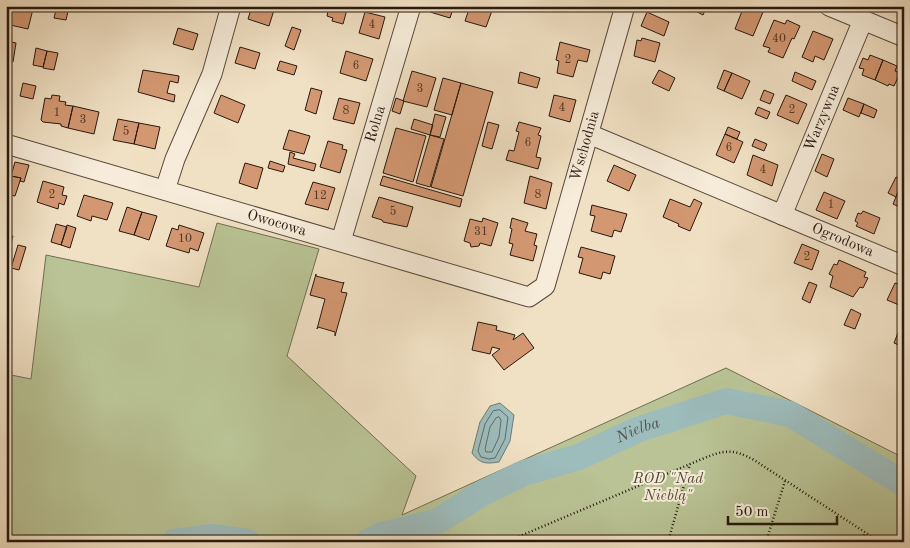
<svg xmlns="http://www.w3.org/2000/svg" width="910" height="548" font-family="'Old Standard TT',serif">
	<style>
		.green { fill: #b9c395; stroke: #706e52 }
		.water { fill: #9dbcbc; stroke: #6e7a77 }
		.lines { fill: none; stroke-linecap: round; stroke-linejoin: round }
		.shore { stroke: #626a66; stroke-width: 1 }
		.river { stroke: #9dbcbc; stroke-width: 26 }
		.building { fill: #d39872; stroke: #28180f }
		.minor-casing { stroke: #5a4a3c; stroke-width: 21 }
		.path { stroke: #28180f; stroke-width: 2.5; stroke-dasharray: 1 2.5; stroke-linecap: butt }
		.minor { stroke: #f6ecd9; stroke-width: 19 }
		.labels { text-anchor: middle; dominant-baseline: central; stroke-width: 4; stroke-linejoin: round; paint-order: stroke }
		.number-label { font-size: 12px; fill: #533828 }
		.street-label { font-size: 15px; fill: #28180f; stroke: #f6ecd9 }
		.park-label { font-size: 15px; font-style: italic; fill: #544b37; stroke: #f6ecd9 }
		.water-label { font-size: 16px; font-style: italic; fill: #51514c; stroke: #f6ecd9 }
	</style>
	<rect width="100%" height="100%" fill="#f1e1c4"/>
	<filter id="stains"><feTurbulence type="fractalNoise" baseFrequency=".004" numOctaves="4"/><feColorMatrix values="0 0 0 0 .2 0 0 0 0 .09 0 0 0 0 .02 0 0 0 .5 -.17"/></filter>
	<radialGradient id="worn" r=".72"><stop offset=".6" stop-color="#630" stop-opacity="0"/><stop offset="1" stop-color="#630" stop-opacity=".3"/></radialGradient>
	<path class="green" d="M217,223L319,249L287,356L416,476L402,515L726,368L904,458V542H6V374L31,379L46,255L199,287Z"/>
	<path class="water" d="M500,403L514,415L510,441L499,462C486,464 480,464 472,453L480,422L490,406Z"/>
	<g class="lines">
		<path class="shore" d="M500,410L508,417L505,439L495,458L489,459L481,457L478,451L485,424L493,411Z
			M499,417L501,420L499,437L492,452H486L485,449L490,427L496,418Z"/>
		<g class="river">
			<path d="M174,542L212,537L248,542"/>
			<path id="s1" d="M368,542L382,535L438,521L481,494L524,473L579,457L637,430L726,401L790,414L904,484"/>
		</g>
	</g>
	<path class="building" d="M7,6H21L33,9L28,29L6,24Z
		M57,6L69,7L66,20L54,18Z
		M252,6H263L274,10L269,26L248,19Z
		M329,6H348L343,24L332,21L333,18L327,16Z
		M432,6H454L450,18L430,12Z
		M470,6L493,8L486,27L465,21Z
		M686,6H707L703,15Z
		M744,6L763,12L753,36L735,29Z
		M365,12L385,17L379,39L359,33Z
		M647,12L669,22L664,36L641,26Z
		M774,20L785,24L787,20L800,26L794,39L792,38L783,58L768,52L770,48L763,46Z
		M292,27L301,30L294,50L285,46Z
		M178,28L198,34L193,50L173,44Z
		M813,31L833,39L824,60L815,56L813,62L802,57Z
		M642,38L660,43L655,62L634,56L637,40L641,41Z
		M6,41L16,43L13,62L6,60Z
		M560,42L590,50L587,62L578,60L573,77L557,73L559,61L556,60Z
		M240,47L260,53L255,69L235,63Z
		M36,48L47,51L43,67L33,65Z
		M47,51L58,53L54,70L43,68Z
		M346,51L373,59L366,81L340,73Z
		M870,55L883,60L875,80L862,75L864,69L859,68L863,58L868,60Z
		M883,60L897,66L895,71L900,73L894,86L889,84L888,86L875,80Z
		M280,61L297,66L294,75L277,70Z
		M143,70L179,76L178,83L170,81L167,93L175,95L174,102L138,92Z
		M659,70L675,78L669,91L652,83Z
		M724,70L732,73L724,91L717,88Z
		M412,71L436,78L427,107L403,101Z
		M520,72L540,78L537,88L518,83Z
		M795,72L816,81L812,90L792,81Z
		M732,73L750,81L742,99L724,91Z
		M443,78L461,83L452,115L434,110Z
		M23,83L36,86L33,99L20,96Z
		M461,83L493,92L463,196L431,187Z
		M311,88L322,91L316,114L305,110Z
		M764,90L774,94L770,104L760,100Z
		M52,95L60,96L59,101L66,102L65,105L73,106L68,128L61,126V124L43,122L41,120L45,98L51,99Z
		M221,95L245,105L238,123L214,113Z
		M554,95L576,100L570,122L549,116Z
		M786,95L807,104L798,124L777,115Z
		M339,98L360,103L354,124L333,119Z
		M396,98L404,101L400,114L392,111Z
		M848,98L864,104L859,117L843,110Z
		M864,104L877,110L874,118L861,113Z
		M73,106L99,112L94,134L68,128Z
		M758,107L770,112L767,119L755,114Z
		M435,114L446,117L440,137L430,135Z
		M118,119L139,123L134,144L113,140Z
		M414,119L433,125L430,135L411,129Z
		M488,122L499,125L492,149L482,146Z
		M519,122L541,128L538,135L541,136L536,157L541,158L538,169L506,160L509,150L514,151L519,132L516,131Z
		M139,123L160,127L155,149L134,144Z
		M728,127L740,132L737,139L725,134Z
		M396,128L426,136L413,182L383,173Z
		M289,130L310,136L304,154L283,149Z
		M725,134L743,142L734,163L716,155Z
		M430,135L444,139L430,187L416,183Z
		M755,139L767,144L764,151L752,146Z
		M328,141L343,145L342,149L347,150L340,173L320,167Z
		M290,152L295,154L293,158L316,164L314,171L288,164Z
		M822,154L834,159L827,177L815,171Z
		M753,155L778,165L772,186L747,175Z
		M270,161L285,166L283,172L268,168Z
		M15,162L29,165L24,182L20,181L21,178L11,176Z
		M245,163L263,168L257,189L239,183Z
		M614,165L636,175L629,191L607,181Z
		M11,176L21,178L15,196L6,194Z
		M383,176L462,199L460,207L380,185Z
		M530,176L552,183L546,209L524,203Z
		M896,177L903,180L896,197L888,193Z
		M903,180H904V209L893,204Z
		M43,181L64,187L62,195L67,196L64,205L59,203L58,209L37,202Z
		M313,182L335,188L328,210L305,204Z
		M824,192L845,201L837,219L816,210Z
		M84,195L113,203L107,220L92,216L91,221L77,216Z
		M379,197L413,207L407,227L383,222L382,220L372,217Z
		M670,199L690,207L694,199L702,203L690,231L678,226L679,224L663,217Z
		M592,205L627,214L621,232L614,230L612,237L591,231L595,216L590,215Z
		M127,207L142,212L134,235L119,231Z
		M863,211L880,218L874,234L856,226L858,223L855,221L858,213L861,214Z
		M142,212L157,216L149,240L134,235Z
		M483,218L498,223L491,246L480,243L479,246L471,247L470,243L464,241L470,219L482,222Z
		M512,218L528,223L525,231L537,234L534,245L537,246L533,261L510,255L513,244L509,243L512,229L510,228Z
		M56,224L67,227L61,245L51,242Z
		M67,225L76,228L70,248L61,245Z
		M179,225L204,233L198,251L190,248L189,253L166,246L172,228L178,230Z
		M6,235L13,236L10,248L6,247Z
		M802,244L819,251L812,270L794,263Z
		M18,245L26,247L19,270L11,268Z
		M581,247L615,256L610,274L603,272L601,279L579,273L583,258L578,257Z
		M839,260L866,272L864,277L868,278L863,288L860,287L853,297L830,287L833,276L829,274L834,264L837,265Z
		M316,274V276L343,283L344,282L341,292L347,293L335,336V332L318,327L317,329L325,299L310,295Z
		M900,281L904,282V307L887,300L895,283L898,284Z
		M809,282L817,285L810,303L802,299Z
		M851,309L861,314L855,329L844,325Z
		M478,322L497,326L496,330L515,335L513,340L523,333L534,348L504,370L492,355L500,349L492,347L490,354L472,350Z
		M901,325L904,326V347L894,343Z"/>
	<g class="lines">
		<defs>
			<g id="minor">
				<path d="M829,6L904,37"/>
				<path id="s2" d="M589,134L904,266"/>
				<path id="s3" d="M6,144L529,297L545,286L625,6"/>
				<path d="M165,190L175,159L212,74L231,6"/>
				<path id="s4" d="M782,215L863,20"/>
				<path id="s5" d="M341,241L411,6"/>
			</g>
		</defs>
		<use href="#minor" class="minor-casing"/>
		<path class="path" d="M804,6L814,10
			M521,536L523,542
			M506,542L702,459C724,450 732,448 754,460L880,542
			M668,542L690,464
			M766,542L785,481
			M862,542L865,532"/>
		<use href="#minor" class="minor"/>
	</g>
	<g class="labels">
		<g class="number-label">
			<text x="372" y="25">4</text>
			<text x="779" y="39">40</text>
			<text x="568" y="60">2</text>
			<text x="356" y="66">6</text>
			<text x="420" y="89">3</text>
			<text x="562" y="108">4</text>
			<text x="792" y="110">2</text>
			<text x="346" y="111">8</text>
			<text x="57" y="113">1</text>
			<text x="83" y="120">3</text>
			<text x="126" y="132">5</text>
			<text x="528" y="143">6</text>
			<text x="729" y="148">6</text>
			<text x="763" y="170">4</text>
			<text x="52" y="195">2</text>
			<text x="538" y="195">8</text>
			<text x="320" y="196">12</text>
			<text x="831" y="205">1</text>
			<text x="393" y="212">5</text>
			<text x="481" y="232">31</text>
			<text x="185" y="239">10</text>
			<text x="807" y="257">2</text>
		</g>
		<g class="street-label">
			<text stroke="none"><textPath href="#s4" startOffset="105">Warzywna</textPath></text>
			<text stroke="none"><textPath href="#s5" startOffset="122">Rolna</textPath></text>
			<text stroke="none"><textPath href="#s3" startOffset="710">Wschodnia</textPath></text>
			<text stroke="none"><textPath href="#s3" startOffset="282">Owocowa</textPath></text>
			<text stroke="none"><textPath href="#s2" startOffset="275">Ogrodowa</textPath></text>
		</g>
		<g class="park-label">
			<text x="668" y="479">ROD "Nad<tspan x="668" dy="17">Nieblą"</tspan></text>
		</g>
		<g class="water-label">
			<text stroke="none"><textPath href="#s1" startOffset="294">Nielba</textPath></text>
		</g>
	</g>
	<rect width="910" height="548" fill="none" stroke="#f1e1c4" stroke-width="25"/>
	<rect x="8" y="8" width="895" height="533" fill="none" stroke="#28180f" stroke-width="2.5"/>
	<rect x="12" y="12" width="885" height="523" fill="none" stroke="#28180f"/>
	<path d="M728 516v8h109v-8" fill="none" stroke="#28180f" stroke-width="2.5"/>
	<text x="735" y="516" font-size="15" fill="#28180f" stroke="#f6ecd9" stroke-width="4" paint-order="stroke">50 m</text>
	<rect width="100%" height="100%" filter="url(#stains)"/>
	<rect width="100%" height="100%" fill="url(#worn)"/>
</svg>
